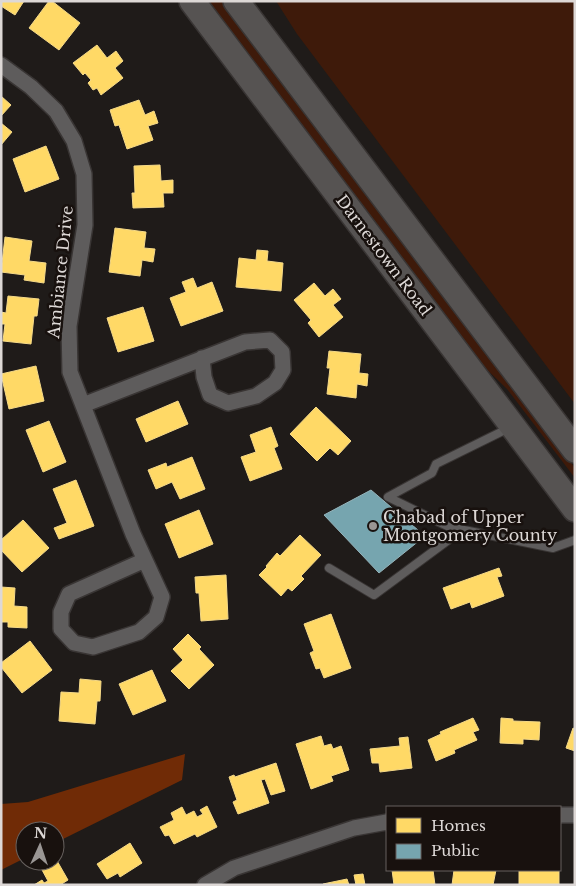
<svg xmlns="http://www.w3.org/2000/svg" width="576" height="886" font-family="'Libre Baskerville',serif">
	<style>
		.green { fill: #3e1a0a }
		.forest { fill: #702b06 }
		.homes { fill: #ffd966; stroke: #f5d988 }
		.public { fill: #76a5af; stroke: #95b4bb }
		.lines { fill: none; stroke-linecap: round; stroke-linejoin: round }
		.lane-casing { stroke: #393534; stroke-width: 10 }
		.street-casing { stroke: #393534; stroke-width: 18 }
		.primary-casing { stroke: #393534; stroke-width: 28 }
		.lane { stroke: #5e5c5c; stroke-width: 8 }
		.street { stroke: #5e5c5c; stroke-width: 15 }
		.primary { stroke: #565352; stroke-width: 25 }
		.poi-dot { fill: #9a9694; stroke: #18110e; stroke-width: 2 }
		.labels { text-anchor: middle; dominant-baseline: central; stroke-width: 5; stroke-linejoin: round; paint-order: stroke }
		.street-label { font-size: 16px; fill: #ddd8d6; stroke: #18110e }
		.poi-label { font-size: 16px; fill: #ddd8d6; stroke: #18110e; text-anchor: start }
	</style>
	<rect width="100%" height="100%" fill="#1f1b19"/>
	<path class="green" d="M204,1H223L575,468V478L507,389L476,359Z
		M276,1H575V404L297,34Z"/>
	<path class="forest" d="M185,754L182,780L55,843V831H25V858L1,870V804L28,802Z"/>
	<path class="homes" d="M1,1H24L15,15L1,6Z
		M49,1H52L80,23L59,50L29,28Z
		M97,45L107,58L116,51L123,61L115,68L123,78L101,95L97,88L93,90L88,83L91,80L85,73L83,75L73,63Z
		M1,96L11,105L1,116Z
		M139,100L145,115L154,111L158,123L148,126L153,140L127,149L119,125L115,126L110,110Z
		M1,123L12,132L1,145Z
		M46,146L59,179L25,192L13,159Z
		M160,165L161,181L173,180V193H163L164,207L133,208L132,193H135L134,166Z
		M115,228L146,232L144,248L155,249L153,262L142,260L140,276L109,272Z
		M5,237L32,241L29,261L46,263L44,283L24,280L25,275L1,272Z
		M257,250L268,251L267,261L283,263L281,291L236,287L239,258L256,260Z
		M193,278L197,288L212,282L223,311L181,326L170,298L186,292L182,282Z
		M314,283L325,296L333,289L341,299L333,305L343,317L319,337L308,323L311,320L294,300Z
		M8,296L39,299L37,316H34L31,344L3,341L5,324H1V312L6,313Z
		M143,307L154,341L118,352L107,318Z
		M329,351L361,354L359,373L368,374L367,386L357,384L356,398L327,394L330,368H327Z
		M36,366L44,401L9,409L1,374Z
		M178,401L188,424L146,442L136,419Z
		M316,407L351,441L338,455L330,448L317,461L290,434Z
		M49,421L66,462L43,472L26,430Z
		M271,427L278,446L274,448L282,469L250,481L241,457L256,452L250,435Z
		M192,457L205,489L180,499L172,482L156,489L148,470L166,463L167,467Z
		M76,480L94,526L59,539L54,528L67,523L53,489Z
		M199,510L213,544L179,558L165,524Z
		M23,520L49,548L22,572L1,550V540Z
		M300,535L321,555L301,576L304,579L292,591L288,588L281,596L259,575L267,567L266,566L277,553L280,556Z
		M499,568L502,576L497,577L504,596L472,608L470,602L451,609L443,588Z
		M226,575L228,619L201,621L199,593H196L195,577Z
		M1,587L15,588L14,606L27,607V628L8,627V622H1Z
		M331,614L351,668L324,678L320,668L316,669L310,653L314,651L304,624Z
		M188,634L201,647L199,649L214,665L189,689L171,671L183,660L173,649Z
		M30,641L52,670L22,693L1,667V663Z
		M152,670L166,701L133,715L119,684Z
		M80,679L101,681L100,701H97L95,724L59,721L61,692L79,693Z
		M473,718L479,730L473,732L477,740L454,750L455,753L436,761L428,740L441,734L440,732Z
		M501,718L513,719V721L540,722L539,740L523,739V744L500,743Z
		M573,728L575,729V751L566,748Z
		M321,736L324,746L331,744L333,749L341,746L349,770L331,776L333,781L311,789L296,744Z
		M408,737L412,768L380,772L379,763H372L370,749L400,746L399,738Z
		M276,763L285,791L271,795L265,779L261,780L269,803L238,814L233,802L237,800L229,777L234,775L235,777Z
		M207,806L217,827L197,837L195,834L174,844L169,835L165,836L160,827L174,820L171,813L182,807L186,815L194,811L197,817L203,814L200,810Z
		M130,843L142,863L120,877L118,873L107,879L97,864Z
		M56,859L68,880L60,885H34L42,880L44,883L48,881L41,868Z
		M392,870H433L435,885H394Z
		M454,870H496L493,885H452Z
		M519,870H559V885H519Z
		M363,874L365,885H356L354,875Z
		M347,879L349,885H324L323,884Z"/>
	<path class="public" d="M371,490L425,536L379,573L324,515Z"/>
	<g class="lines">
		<defs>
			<path id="lane" d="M509,428L436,464L432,473L388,497L449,527L553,548L575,540
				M329,568L374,595L462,530"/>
			<path id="street" d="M1,65L31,87L56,111L74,141L84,174L85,225L69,326L70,372L133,534L162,597L156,617L139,632L93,647L74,643L61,629V612L69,594L145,560
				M83,405L245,342L270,340L282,352L283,370L275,383L256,396L228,403L210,395L204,377L202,358
				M560,815H575
				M205,885L234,868L354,828L387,822"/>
			<path id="primary" d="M192,1L575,509
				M236,1L575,450"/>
		</defs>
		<use href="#lane" class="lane-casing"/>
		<use href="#street" class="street-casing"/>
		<use href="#primary" class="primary-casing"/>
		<use href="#lane" class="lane"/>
		<use href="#street" class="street"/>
		<use href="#primary" class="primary"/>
	</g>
	<circle class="poi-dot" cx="373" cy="526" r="5"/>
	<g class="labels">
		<g class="street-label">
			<text transform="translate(384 255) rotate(53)">Darnestown Road</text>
			<text transform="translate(60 272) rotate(-84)">Ambiance Drive</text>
		</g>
		<g class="poi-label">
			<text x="383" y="517">Chabad of Upper<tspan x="383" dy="18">Montgomery County</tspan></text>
		</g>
	</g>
	<rect width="576" height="886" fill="none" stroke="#ddd8d6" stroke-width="5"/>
	<rect x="386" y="806" width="175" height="65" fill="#18110e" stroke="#67615e"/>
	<rect x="396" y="818" width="25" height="15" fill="#ffd966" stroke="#67615e"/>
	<text x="431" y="831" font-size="15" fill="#ddd8d6">Homes</text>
	<rect x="396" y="844" width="25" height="15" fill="#76a5af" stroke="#67615e"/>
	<text x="431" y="856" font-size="15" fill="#ddd8d6">Public</text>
	<g transform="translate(40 846) rotate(3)"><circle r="24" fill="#18110e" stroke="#67615e"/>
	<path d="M0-4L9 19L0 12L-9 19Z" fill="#9a9694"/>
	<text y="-8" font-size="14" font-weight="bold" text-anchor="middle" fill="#ddd8d6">N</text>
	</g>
</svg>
